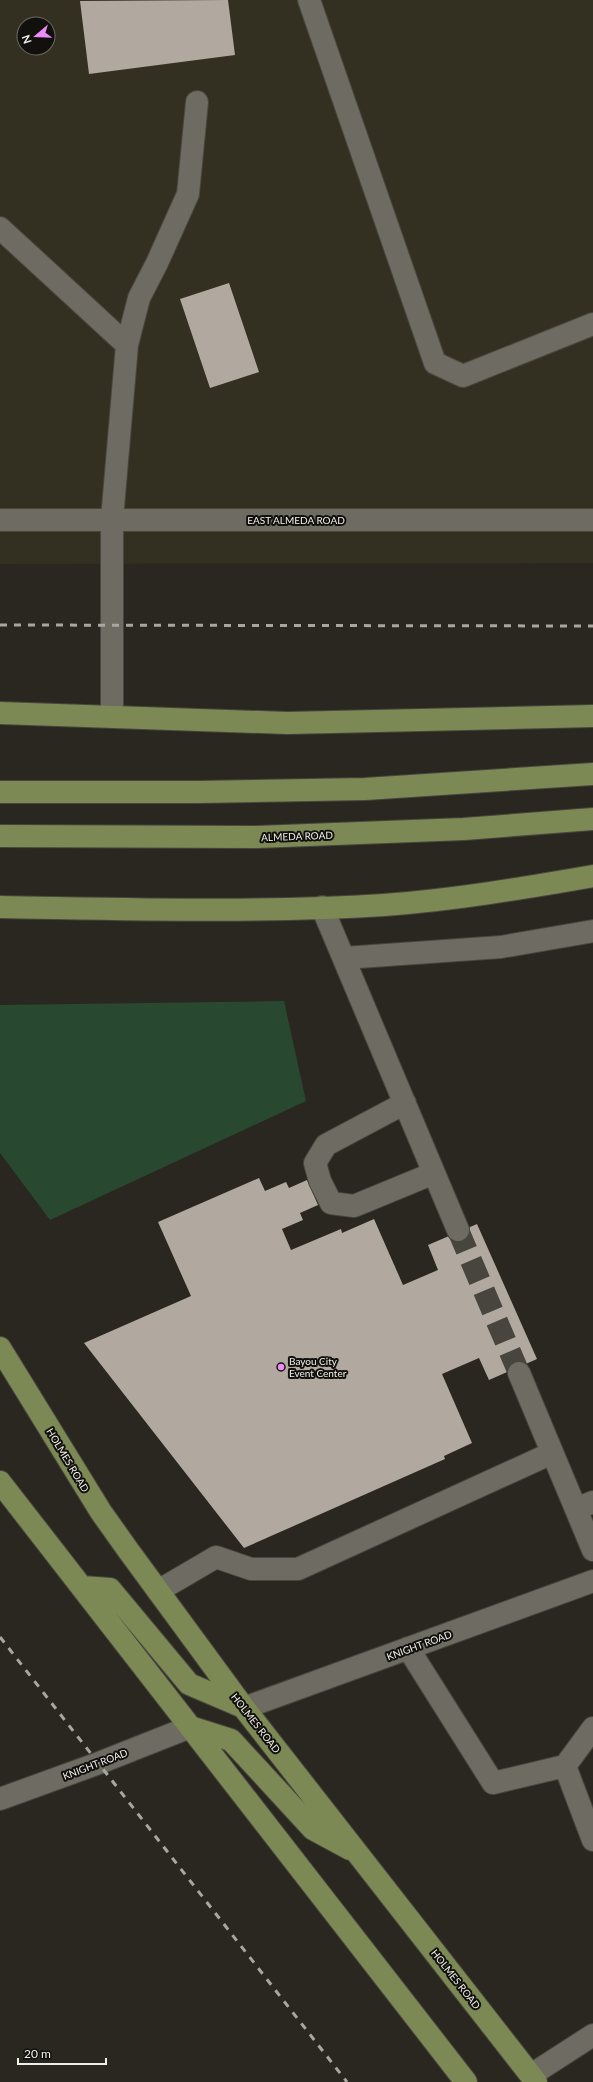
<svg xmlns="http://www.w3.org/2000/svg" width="593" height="2082" font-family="Lato,sans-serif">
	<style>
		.built { fill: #343021; fill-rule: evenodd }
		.water { fill: #294830 }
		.building { fill: #b1a9a0 }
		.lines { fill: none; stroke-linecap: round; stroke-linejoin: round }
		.minor-tunnel { stroke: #47453d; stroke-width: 22; stroke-dasharray: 22 11; stroke-linecap: butt }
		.minor-casing { stroke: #48463e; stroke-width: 24 }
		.major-casing { stroke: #48463e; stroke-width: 24 }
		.minor { stroke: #6e6c62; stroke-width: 22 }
		.major { stroke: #7c8955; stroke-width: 22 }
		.rail { stroke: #a8a6a0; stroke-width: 3; stroke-dasharray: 7 7; stroke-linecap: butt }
		.poi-dot { fill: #ed8cf9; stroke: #11100c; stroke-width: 1.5 }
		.labels { text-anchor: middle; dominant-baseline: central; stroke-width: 4; stroke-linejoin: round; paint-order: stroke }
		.street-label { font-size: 10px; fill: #f1efea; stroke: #11100c }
		.poi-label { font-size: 10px; fill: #f1efea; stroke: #11100c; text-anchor: start }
	</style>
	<rect width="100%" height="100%" fill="#29271f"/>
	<path class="built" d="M0,0H593V563L0,564ZM24,24H48V48H24Z"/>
	<path class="water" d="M284,1001L306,1101L50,1220L0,1153V1005Z"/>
	<path class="building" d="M228,0L235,55L89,74L80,1Z
		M229,283L259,372L210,388L180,299Z
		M259,1178L265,1191L286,1182L289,1188L307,1180L318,1205L300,1213L303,1220L282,1229L291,1250L341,1229L342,1233L374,1219L403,1285L438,1270L428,1245L477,1224L537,1359L489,1380L479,1358L442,1374L472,1443L444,1456L445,1459L244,1548L84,1343L191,1296L158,1222Z"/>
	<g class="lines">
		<path class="minor-tunnel" d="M458,1230L519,1373"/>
		<defs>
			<path id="minor" d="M309,0L435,363L463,376L593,324
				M0,228L127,345L112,519V716
				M127,345L139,298L157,263L188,194L197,102
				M0,520H593
				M322,907L458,1230
				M344,958L501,947L593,931
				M405,1103L326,1145L315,1163L320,1181L331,1203L354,1206L434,1173
				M519,1373L593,1550
				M576,1509L593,1502
				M158,1591L216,1557L251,1569H298L552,1453
				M408,1648L493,1783L565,1766L593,1840
				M244,1708L593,1581
				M565,1766L593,1728
				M0,1799L99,1763L190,1727
				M531,2075L593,2035"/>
			<path id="major" d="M0,713L287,723L593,716
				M0,792H198L365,789L593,774
				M0,836L257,837L464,829L593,819
				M0,907C128,909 256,913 384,905C454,900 524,888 593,876
				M0,1348L101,1512L128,1550L244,1708L536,2082
				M0,1482L466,2082
				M82,1587L110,1589L189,1684L243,1707
				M190,1727L231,1740L313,1829L350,1849"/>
		</defs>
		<use href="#minor" class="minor-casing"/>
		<use href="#major" class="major-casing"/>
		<use href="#minor" class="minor"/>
		<use href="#major" class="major"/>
		<path class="rail" d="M0,625L593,626
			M0,1637L347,2082"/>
	</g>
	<circle class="poi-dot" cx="281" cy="1367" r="4"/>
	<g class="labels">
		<g class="street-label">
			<text x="296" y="520">EAST ALMEDA ROAD</text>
			<text transform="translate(297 836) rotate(-2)">ALMEDA ROAD</text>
			<text transform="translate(68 1460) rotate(59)">HOLMES ROAD</text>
			<text transform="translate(419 1645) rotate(-20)">KNIGHT ROAD</text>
			<text transform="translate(256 1723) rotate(52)">HOLMES ROAD</text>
			<text transform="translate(95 1764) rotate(-21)">KNIGHT ROAD</text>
			<text transform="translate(456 1979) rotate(52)">HOLMES ROAD</text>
		</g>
		<g class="poi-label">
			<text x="289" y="1361">Bayou City<tspan x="289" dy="12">Event Center</tspan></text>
		</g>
	</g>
	<g transform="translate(36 36) rotate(251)"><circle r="19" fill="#11100c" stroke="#6b6965"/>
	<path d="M0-3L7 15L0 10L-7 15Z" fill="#ed8cf9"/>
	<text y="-6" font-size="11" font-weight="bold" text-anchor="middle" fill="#f1efea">N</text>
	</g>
	<path d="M18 2058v6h88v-6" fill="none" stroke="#f1efea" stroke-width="2"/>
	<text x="24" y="2058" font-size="12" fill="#f1efea" stroke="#11100c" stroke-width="3" paint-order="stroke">20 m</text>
</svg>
